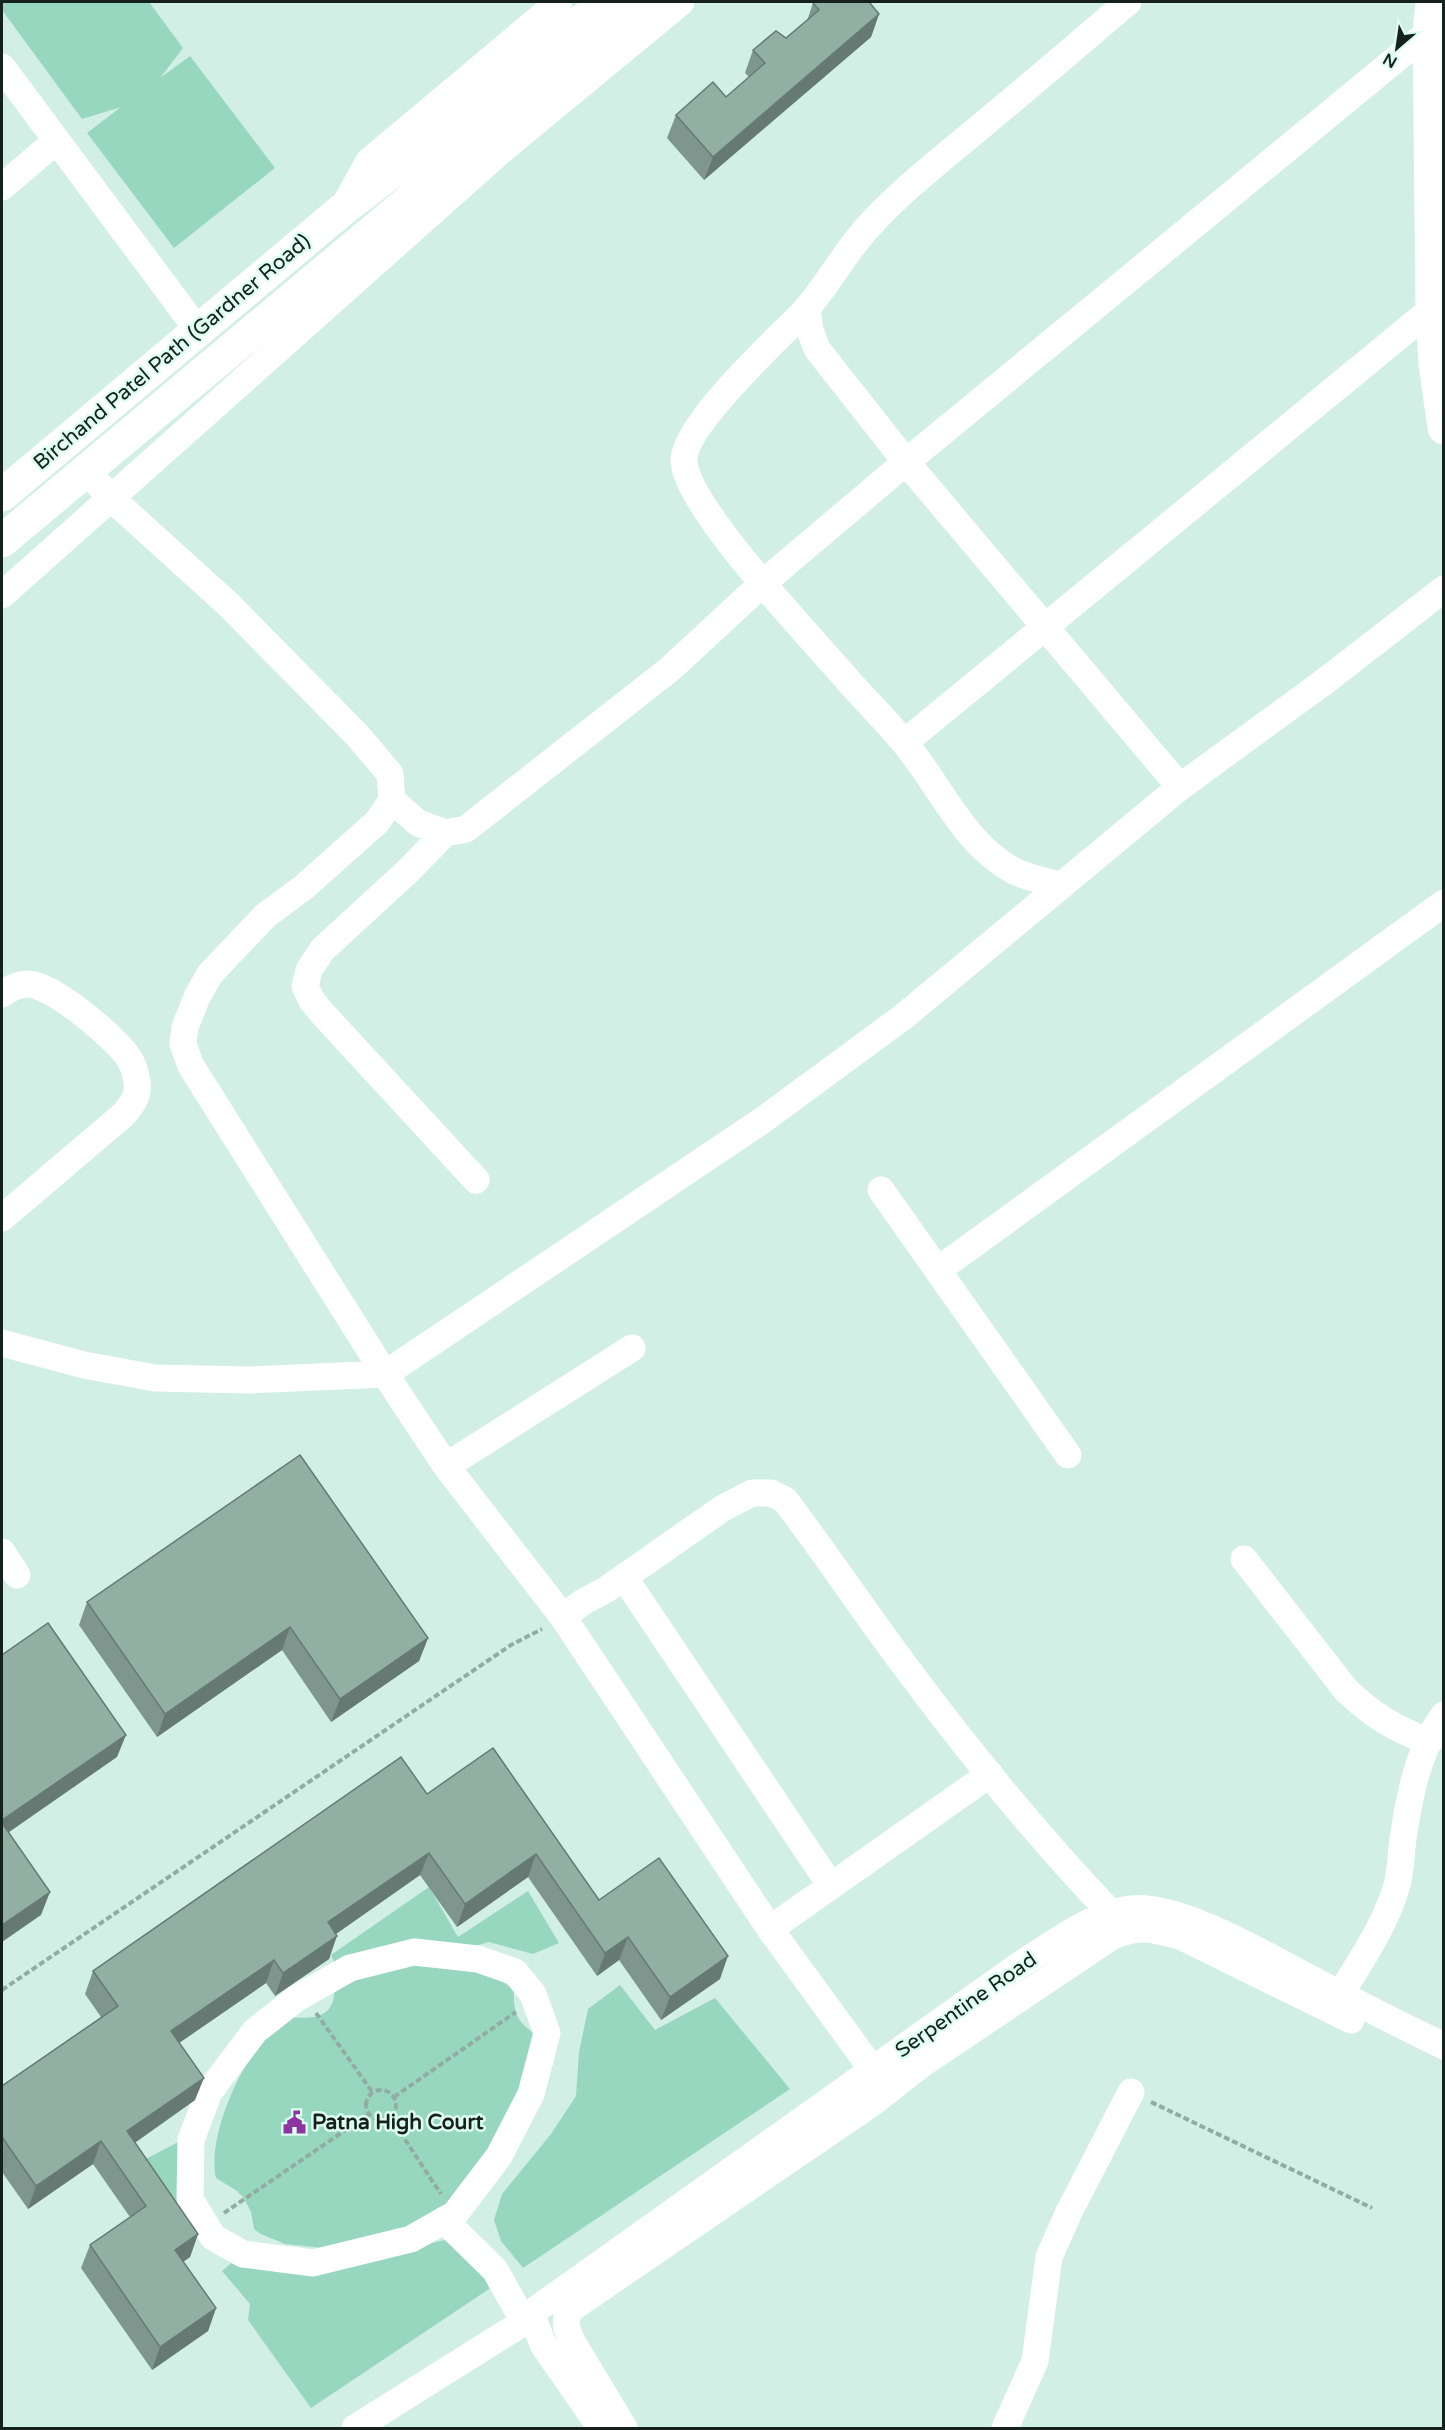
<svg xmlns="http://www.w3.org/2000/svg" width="1445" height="2430" font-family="'Varela Round',sans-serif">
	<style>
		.green { fill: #97d7c0 }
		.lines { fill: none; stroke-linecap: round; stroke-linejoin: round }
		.path { stroke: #93aca3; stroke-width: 4; stroke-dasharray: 6 3; stroke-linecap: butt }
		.minor { stroke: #fff; stroke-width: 27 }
		.major { stroke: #fff; stroke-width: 33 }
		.wall { fill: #7e968d }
		.shaded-wall { fill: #667a73 }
		.building { fill: #92afa4; stroke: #667a73; stroke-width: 1.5 }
		.labels { text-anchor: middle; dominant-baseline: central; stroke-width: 5; stroke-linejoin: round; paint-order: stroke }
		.street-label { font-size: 21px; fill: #15211d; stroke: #defdf1 }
		.poi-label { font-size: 21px; font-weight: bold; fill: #15211d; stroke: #defdf1; text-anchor: start }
	</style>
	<rect width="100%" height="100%" fill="#d1efe4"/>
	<path class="green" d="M2,2H149L183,48L160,78L190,56L275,168L174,248L87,133L121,107L82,119L2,10Z
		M429,1887L458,1937L528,1891L559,1943L533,1954L489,1942L458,1951L337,1969L331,1955Z
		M440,1962L495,1977L514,1989C513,2014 517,2023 539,2036L526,2099L432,2223L323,2248L285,2244L261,2234L254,2229L251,2212L243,2197L237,2191L216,2178C207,2139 238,2068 265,2039C272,2031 282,2025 290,2018C306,2017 327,2021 333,2001C334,1997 334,1991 336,1987L373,1968Z
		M620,1985L655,2030L715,1998L790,2089L523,2268L501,2241L494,2220L502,2194L551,2134L576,2096L579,2052L588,2009Z
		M184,2139V2202L171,2211L142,2161Z
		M445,2240L495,2285L311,2408L248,2320L250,2304L222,2271L234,2261L397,2251Z"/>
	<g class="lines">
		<path class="path" d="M2,1990L511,1645L542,1629
			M316,2013L373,2093
			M366 2105a15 15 0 1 1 30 0a15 15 0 1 1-30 0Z
			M394,2097L516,2012
			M1151,2102L1372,2208
			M390,2117L441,2194
			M224,2213L369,2114"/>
		<path class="minor" d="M2,67L197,329
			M2,187L56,141
			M344,206L369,161L559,2
			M807,309L810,330L817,349L906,462L1180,787
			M86,470L112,499L228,604L358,736L390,774L392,800L377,822L304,887L265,916L210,974L197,997L185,1027L183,1044L191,1066L385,1374L446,1466L563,1617L770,1929L888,2091
			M2,595L503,149L681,2
			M905,742L1432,309
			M392,800L418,823L445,833L466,829L670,669L763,583L906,462L1429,32
			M445,833L408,871L322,950L309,970L305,986L312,1001L323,1014L476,1180
			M1061,886C1046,881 1028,878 1014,871C963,844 939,783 903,741C885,719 864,699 845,677C810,636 688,509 684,462C681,428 775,341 801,315C826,289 843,254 868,227C905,186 950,153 992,117C1038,79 1083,40 1128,2
			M2,994C9,989 18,984 27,984C51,983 118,1039 130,1060C133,1065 136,1076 137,1082C139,1096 132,1105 123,1115L2,1218
			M881,1190L1068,1455
			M938,1270L1444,903
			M2,1343L84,1365L155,1378L249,1380L385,1374L763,1120L903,1017L1180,787L1324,682L1444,589
			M446,1466L632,1348
			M2,1552L17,1575
			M1244,1559L1346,1690C1373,1716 1394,1728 1429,1742
			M624,1577L831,1886
			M563,1617L583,1602L607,1589L723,1508L752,1493H771L785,1500C826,1554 864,1611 905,1666C969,1752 1038,1837 1112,1914
			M770,1929L990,1774
			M414,1952L478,1959L515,1972L533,1994L547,2033L531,2094L499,2156L455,2214L411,2239L313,2263L243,2254L213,2237L190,2199L191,2140L209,2092L255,2031L297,1998L350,1968Z
			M1331,2009C1355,1969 1384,1930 1397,1885C1401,1870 1401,1854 1403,1839C1409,1798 1418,1749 1444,1715
			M444,2220L495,2270L524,2322
			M355,2428L532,2317
			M601,2428L544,2346L532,2317L538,2308L1021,1964C1055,1943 1091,1914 1131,1909C1181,1903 1275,1961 1321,1984C1361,2005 1403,2026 1444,2046
			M624,2428L571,2340C566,2327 563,2319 572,2308L875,2101L922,2064L1111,1937C1138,1924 1154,1929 1182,1937L1351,2020
			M1005,2428L1035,2361L1049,2257L1069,2212L1131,2092"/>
		<path class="major" d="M1432,2L1429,32L1432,309L1435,364L1444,428
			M2,495L342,210L464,117L605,2
			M2,541L647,2"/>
	</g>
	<path class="wall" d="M813,3L879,14L871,37L704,180L667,138L676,115L726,97L749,77L745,73L753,50L786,38L807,21Z
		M87,1602L428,1638L419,1661L331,1722L282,1650L157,1737L79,1625Z
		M493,1748L599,1900L720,1979L661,2020L619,1960L597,1976L528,1877L457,1927L420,1875L336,1934L329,1959L275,1996L266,1983L179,2043L195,2100L135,2143L198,2234L190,2257L183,2262L216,2308L208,2331L152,2370L81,2268L90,2245L130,2217L93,2164L28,2209L2,2172V2086L101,2017L85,1994L93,1971L427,1794Z"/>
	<path class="shaded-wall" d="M879,14L871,37L704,180L713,157Z
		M290,1627L282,1650L157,1737L165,1714Z
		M428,1638L419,1661L331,1722L340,1699Z
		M126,1735L117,1757L2,1837V1820Z
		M429,1853L420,1875L320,1945L328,1922Z
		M536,1854L528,1877L457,1927L465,1904Z
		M50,1892L41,1915L2,1942V1925Z
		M337,1936L329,1959L275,1996L283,1973Z
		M628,1937L619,1960L597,1976L605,1953Z
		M728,1956L720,1979L661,2020L670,1997Z
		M274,1960L266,1983L163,2054L171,2031Z
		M204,2078L195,2100L118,2154L127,2131Z
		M101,2141L93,2164L28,2209L36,2186Z
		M198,2234L190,2257L167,2273L175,2250Z
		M216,2308L208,2331L152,2370L160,2347Z"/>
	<path class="building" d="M815,2H869L879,14L713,157L676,115L713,82L726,97L765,63L753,50L776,31L786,38L819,10L813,3Z
		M300,1455L428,1638L340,1699L290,1627L165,1714L87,1602Z
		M48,1623L126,1735L2,1820V1655Z
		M493,1748L599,1900L659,1858L728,1956L670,1997L628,1937L605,1953L536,1854L465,1904L429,1853L328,1922L337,1936L283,1973L274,1960L171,2031L204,2078L127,2131L198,2234L175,2250L216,2308L160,2347L90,2245L146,2206L101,2141L36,2186L2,2137V2086L118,2006L93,1971L401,1757L427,1794Z
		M2,1823L50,1892L2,1925Z"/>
	<defs>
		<symbol id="civic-bare" viewBox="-9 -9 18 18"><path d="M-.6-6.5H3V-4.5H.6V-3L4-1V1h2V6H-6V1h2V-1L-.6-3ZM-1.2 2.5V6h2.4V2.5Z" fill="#8d34a0" stroke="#defdf1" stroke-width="2.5" paint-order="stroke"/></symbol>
	</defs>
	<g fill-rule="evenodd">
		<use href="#civic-bare" x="278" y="2106" width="33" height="33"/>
	</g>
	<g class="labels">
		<g class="street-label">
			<text transform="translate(172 352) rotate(-40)">Birchand Patel Path (Gardner Road)</text>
			<text transform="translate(966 2005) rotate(-35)">Serpentine Road</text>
		</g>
		<g class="poi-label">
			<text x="312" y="2122">Patna High Court</text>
		</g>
	</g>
	<rect width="1445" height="2430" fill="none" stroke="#15211d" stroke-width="6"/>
	<g transform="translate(1397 48) rotate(209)" stroke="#defdf1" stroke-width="4.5" paint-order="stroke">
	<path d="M0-4.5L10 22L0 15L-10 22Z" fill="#15211d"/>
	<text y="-9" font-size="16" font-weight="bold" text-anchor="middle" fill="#15211d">N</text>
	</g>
</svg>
